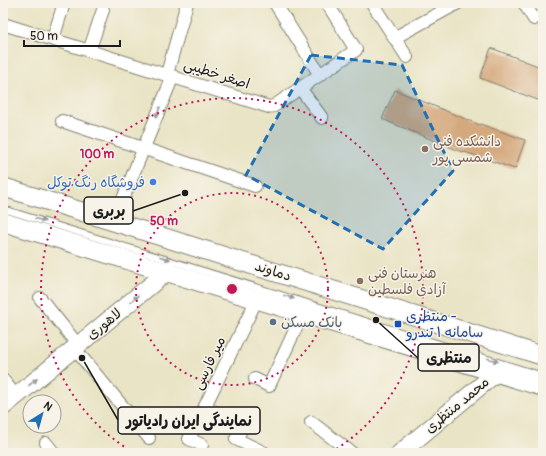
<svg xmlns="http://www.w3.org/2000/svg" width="546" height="456" font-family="Pangolin,'Playpen Sans Arabic',sans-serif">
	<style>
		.building { fill: #d5a97e }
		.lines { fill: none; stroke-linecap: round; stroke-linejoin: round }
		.lane-casing { stroke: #828070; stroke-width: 8 }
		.street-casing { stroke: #828070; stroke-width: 14 }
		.secondary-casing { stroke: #828070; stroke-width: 19 }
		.primary-casing { stroke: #828070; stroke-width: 20 }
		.lane { stroke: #fff; stroke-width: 6 }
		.street { stroke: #fff; stroke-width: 12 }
		.secondary { stroke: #fff; stroke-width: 17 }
		.primary { stroke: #fff; stroke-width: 18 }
		.oneway { fill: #999 }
		.marked { fill: #1f6fb2; fill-opacity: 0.2; stroke: #1f6fb2; stroke-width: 3; stroke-dasharray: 8 5; stroke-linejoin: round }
		.ring { fill: none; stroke: #c2185b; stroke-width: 2; stroke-dasharray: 2 4 }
		.education-dot { fill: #8d6e63; stroke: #f7f3e8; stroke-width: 1.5 }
		.shop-dot { fill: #3f7fe0; stroke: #f7f3e8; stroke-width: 1.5 }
		.service-dot { fill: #5c6f8a; stroke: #f7f3e8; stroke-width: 1.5 }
		.transit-dot { fill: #1a4fb4; stroke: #f7f3e8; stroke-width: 1.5 }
		.labels { text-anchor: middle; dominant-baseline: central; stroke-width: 3; stroke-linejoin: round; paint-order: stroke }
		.street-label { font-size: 14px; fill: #1c1c1c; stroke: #f7f3e8 }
		.education-label { font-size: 14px; fill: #785e54; stroke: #f7f3e8; text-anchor: start }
		.shop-label { font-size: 14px; fill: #366cbe; stroke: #f7f3e8; text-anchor: end }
		.transit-label { font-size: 14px; fill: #164399; stroke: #f7f3e8; text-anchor: start }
		.service-label { font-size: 14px; fill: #4e5e75; stroke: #f7f3e8; text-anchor: start }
		.centre { fill: #c2185b; stroke: #f7f3e8; stroke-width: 2 }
		.ring-label { font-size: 12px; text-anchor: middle; font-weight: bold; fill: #c2185b; stroke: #f7f3e8; stroke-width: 3; stroke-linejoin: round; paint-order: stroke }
		.leader { fill: none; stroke: #1c1c1c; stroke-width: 1.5 }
		.callout-dot { fill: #1c1c1c; stroke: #f7f3e8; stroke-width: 1.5 }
		.callout { fill: #f7f3e8; stroke: #1c1c1c; stroke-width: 1.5 }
		.callout-label { font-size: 15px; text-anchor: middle; font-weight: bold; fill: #1c1c1c }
	</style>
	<rect width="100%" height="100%" fill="#f7f3e8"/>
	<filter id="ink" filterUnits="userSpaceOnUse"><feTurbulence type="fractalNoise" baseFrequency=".025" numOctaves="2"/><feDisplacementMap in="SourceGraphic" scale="8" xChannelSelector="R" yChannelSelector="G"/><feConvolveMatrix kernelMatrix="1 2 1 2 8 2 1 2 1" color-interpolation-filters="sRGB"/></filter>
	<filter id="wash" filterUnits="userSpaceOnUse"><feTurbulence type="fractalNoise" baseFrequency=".012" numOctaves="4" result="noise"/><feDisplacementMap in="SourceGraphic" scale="16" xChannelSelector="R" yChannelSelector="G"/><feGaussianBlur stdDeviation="0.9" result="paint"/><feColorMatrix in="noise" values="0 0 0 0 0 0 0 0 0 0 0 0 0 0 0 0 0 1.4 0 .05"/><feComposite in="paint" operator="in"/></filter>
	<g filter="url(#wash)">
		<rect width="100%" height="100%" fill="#e9e4c5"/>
		<g id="blocks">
			<path class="building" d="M491,48L543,68V102L480,78Z
				M395,90L480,125V124L525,140L515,169L462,151V152L382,119Z"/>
		</g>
	</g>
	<g filter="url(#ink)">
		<use href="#blocks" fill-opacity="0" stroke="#828070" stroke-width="1"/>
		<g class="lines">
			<defs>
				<path id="lane" d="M3,209L543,376"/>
				<path id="street" d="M275,3L320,75
					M372,3L407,57
					M524,3L534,19
					M3,24L269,107L274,106L356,50L327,3
					M394,38L458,3
					M53,39L64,3
					M89,51L103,10
					M167,74L187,3
					M300,88L322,118
					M62,121L255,186
					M114,221L173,76
					M40,298L78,345
					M74,348L149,438
					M255,379L269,386L303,313
					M3,380L16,396
					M204,408L218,413
					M311,422L352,453
					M240,432L236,439L265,453
					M46,443L54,453
					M202,445L189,439L257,299"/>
				<path id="secondary" d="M3,407L168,271
					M400,453L496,373"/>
				<path id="primary" d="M3,187L543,356
					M3,222L543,387"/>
			</defs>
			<use href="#lane" class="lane-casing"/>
			<use href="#street" class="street-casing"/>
			<use href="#secondary" class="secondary-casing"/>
			<use href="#primary" class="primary-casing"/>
			<use href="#lane" class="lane"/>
			<use href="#street" class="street"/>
			<use href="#secondary" class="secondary"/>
			<use href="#primary" class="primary"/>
		</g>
		<defs><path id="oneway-solid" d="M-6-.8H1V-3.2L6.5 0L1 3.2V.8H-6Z"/></defs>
		<g class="oneway">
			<use href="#oneway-solid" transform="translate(158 112) rotate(112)"/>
			<use href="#oneway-solid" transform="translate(40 220) rotate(17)"/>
			<use href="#oneway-solid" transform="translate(165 258) rotate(17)"/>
			<use href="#oneway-solid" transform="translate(289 297) rotate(17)"/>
			<use href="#oneway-solid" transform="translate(134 299) rotate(-39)"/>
			<use href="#oneway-solid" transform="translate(493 360) rotate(17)"/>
			<use href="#oneway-solid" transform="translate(33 382) rotate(-39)"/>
		</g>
	</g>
	<path class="marked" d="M311,55L402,65L453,171L383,249L246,175Z"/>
	<g class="ring">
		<circle cx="232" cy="289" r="96"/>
		<path d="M134 453A191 191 0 1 1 330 453"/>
	</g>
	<g class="education-dot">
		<circle cx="425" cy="149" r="4"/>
		<circle cx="360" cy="281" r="4"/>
	</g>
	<circle class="shop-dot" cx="153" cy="182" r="4"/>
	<circle class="service-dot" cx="273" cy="322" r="4"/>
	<rect class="transit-dot" x="394" y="320" width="8" height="8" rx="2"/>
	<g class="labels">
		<g class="street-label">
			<text transform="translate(217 74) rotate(18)">اصغر خطیبی</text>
			<text transform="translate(273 271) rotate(17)">دماوند</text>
			<text transform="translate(104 324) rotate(-39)">لاهوری</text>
			<text transform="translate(209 363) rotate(-64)">میر فارسی</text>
			<text transform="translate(457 405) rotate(-40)">محمد منتظری</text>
		</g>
		<g class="education-label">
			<text x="433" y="141">دانشکده فنی<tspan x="433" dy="16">شمسی پور</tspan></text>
			<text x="368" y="273">هنرستان فنی<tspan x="368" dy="16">آزادی فلسطین</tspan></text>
		</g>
		<g class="shop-label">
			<text x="145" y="182">فروشگاه رنگ توکل</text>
		</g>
		<g class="transit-label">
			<text x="406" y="316">منتظری -<tspan x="406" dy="16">سامانه ۱ تندرو</tspan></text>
		</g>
		<g class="service-label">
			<text x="281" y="322">بانک مسکن</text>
		</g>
	</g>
	<circle cx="232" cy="289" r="6" class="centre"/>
	<g class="ring-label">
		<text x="97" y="158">100 m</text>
		<text x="164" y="225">50 m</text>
	</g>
	<path class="leader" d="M185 193L133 211M376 320L418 358M82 358L118 420"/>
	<g class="callout-dot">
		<circle cx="185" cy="193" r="4"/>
		<circle cx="376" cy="320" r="4"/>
		<circle cx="82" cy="358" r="4"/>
	</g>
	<g class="callout">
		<rect x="84" y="197" width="49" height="27" rx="4"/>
		<rect x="418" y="344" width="61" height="27" rx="4"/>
		<rect x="118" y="407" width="142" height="27" rx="4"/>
	</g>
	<g class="callout-label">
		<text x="109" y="216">بربری</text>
		<text x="449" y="363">منتظری</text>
		<text x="189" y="426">نمایندگی ایران رادیاتور</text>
	</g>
	<rect width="546" height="456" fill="none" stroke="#f7f3e8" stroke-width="16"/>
	<g transform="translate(42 414) rotate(37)"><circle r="19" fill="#f7f3e8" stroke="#9f9d96"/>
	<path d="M0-3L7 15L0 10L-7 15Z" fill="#1f6fb2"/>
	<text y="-6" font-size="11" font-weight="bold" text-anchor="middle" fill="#1c1c1c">N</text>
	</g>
	<path d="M24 40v6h96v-6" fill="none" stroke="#1c1c1c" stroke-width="2"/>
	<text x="30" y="40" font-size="12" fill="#1c1c1c" stroke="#f7f3e8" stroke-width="3" paint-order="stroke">50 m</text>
</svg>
